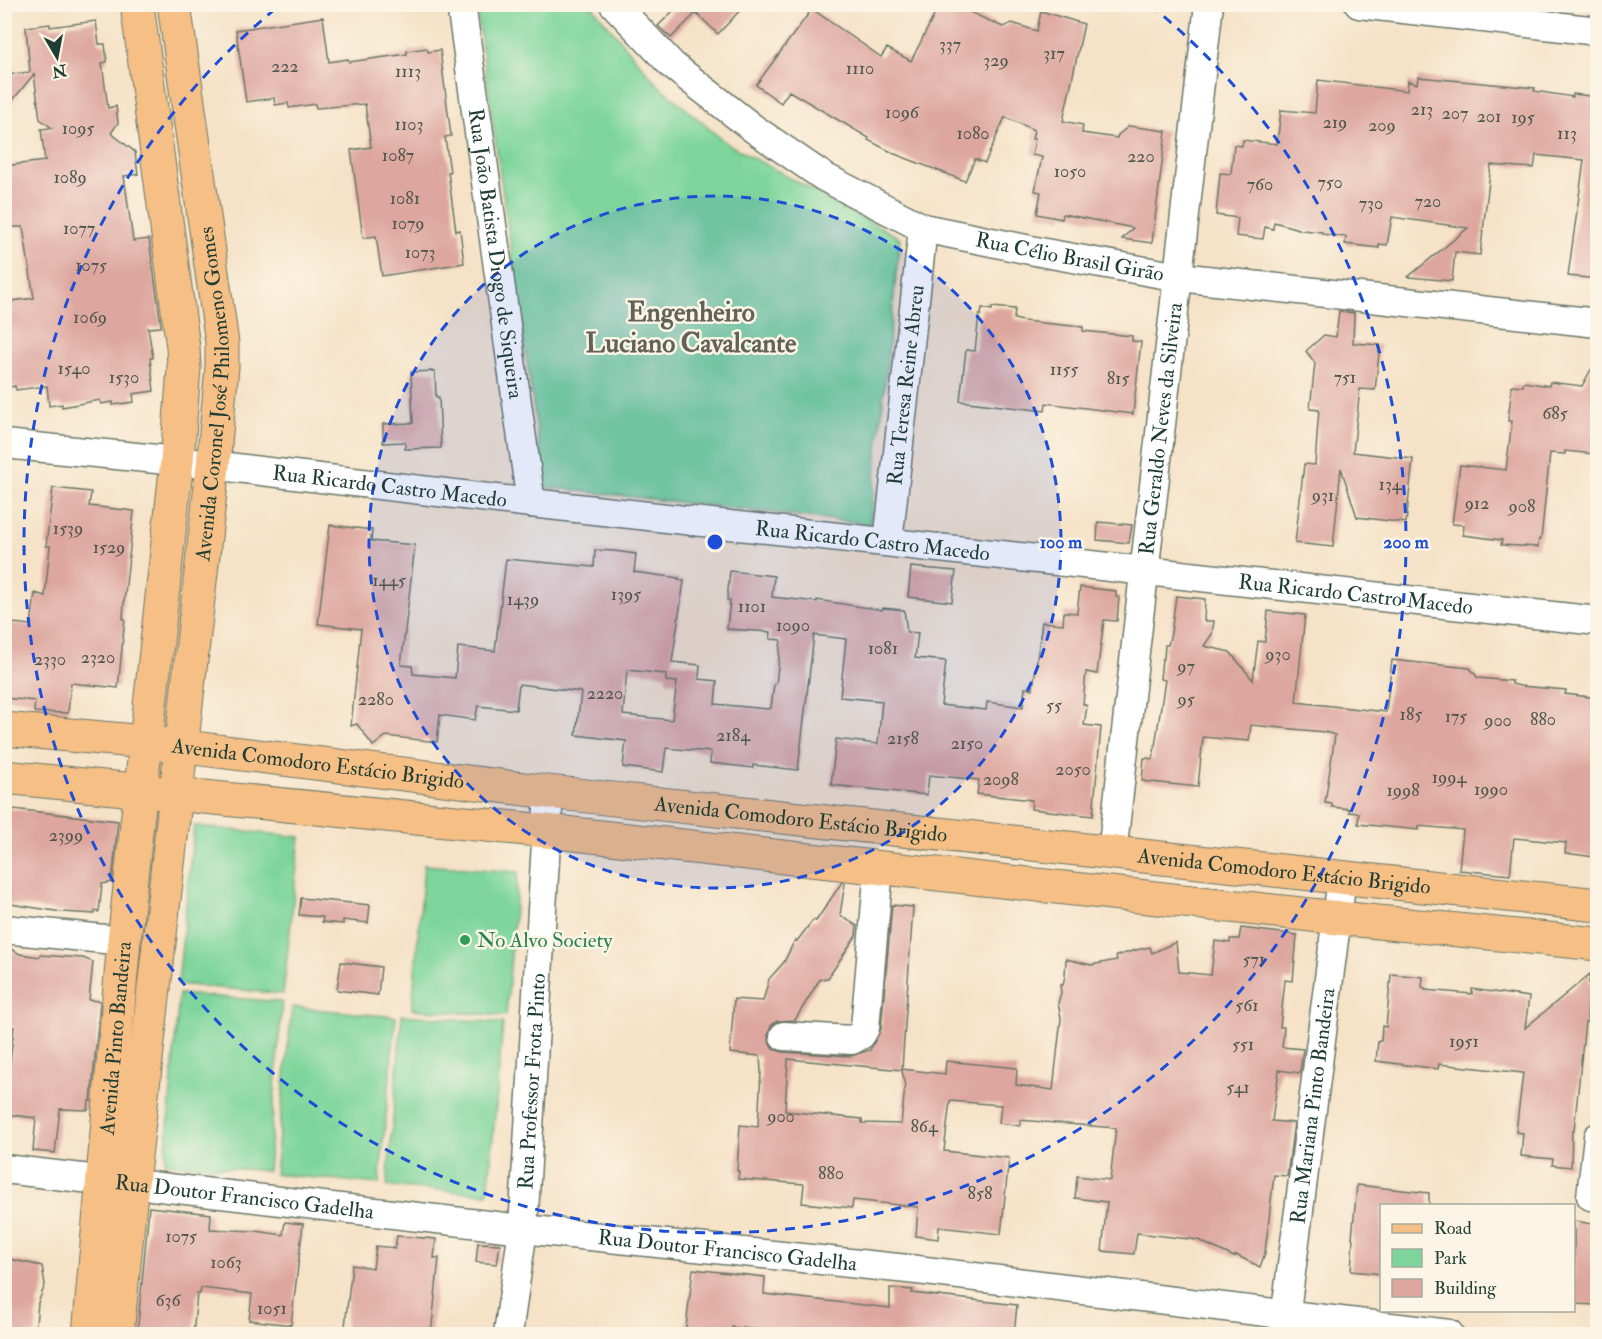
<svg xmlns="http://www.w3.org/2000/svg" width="1602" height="1339" font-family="'IM FELL Double Pica',serif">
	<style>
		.park { fill: #7dd59b; stroke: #4e8968; stroke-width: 1.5 }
		.building { fill: #dda69e; fill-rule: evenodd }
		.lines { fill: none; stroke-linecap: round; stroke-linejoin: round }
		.minor-casing { stroke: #6a7767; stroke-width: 31 }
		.major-casing { stroke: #6a7767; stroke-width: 35 }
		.minor { stroke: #fff; stroke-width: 28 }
		.major { stroke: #f5bf86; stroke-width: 33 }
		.ring { fill: none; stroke: #1d4ed8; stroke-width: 3; stroke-dasharray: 10 8 }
		.leisure-dot { fill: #2e9e5b; stroke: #fcf5e5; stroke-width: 2 }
		.labels { text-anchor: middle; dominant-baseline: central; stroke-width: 5; stroke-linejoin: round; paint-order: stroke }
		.number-label { font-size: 18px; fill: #4e574e }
		.street-label { font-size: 21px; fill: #1f3d34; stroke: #fcf5e5 }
		.leisure-label { font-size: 21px; fill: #27864d; stroke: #fcf5e5; text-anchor: start }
		.district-label { font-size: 27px; font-weight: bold; fill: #626259; stroke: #fcf5e5 }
		.centre { fill: #1d4ed8; stroke: #fcf5e5; stroke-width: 3 }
		.ring-label { font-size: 18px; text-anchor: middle; font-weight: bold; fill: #1d4ed8; stroke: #fcf5e5; stroke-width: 5; stroke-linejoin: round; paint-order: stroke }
	</style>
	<rect width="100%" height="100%" fill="#fcf5e5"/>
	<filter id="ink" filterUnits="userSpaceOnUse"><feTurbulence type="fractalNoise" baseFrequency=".0167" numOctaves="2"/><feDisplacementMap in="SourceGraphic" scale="12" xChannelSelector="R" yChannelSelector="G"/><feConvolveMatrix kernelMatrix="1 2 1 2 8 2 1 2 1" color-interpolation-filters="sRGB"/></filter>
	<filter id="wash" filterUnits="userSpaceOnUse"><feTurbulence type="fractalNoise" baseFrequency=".008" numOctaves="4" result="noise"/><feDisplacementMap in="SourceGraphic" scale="24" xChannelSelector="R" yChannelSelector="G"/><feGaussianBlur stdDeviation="1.35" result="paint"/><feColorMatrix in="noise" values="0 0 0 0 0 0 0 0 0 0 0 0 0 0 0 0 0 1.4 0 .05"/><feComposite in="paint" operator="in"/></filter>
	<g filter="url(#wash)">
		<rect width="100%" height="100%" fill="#f5e2c7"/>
		<path class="park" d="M476,5H591L657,84L726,143L900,238L870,524L545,487Z
			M194,826L300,837L283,994L178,984Z
			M424,865L518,872L506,1016L412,1009Z
			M179,994L282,1002L268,1171L165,1163Z
			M292,1007L396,1017L379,1184L275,1174Z
			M402,1015L503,1023L488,1194L387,1186Z"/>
		<g id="blocks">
			<path class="building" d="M680,4H746L718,34L696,13L671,38L658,26Z
				M940,4H952L1003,27L1012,23L1037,31L1041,11L1084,24L1063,121L1083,125L1082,133L1117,138L1118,135L1129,126L1166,131L1152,243L1122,239L1133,228L1063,214L1062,219L1037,214L1041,192L1035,191L1042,157L1032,155L1035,139H1032L1034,130L1005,117L985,163L975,159L965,181L895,154L868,140L869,138L789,91L781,103L756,85L812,9L881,57L887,48L911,61Z
				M323,17L329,62L348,59L349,62L407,54V51L427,48L428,52L440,50L451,136L445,137L450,172H448L456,231L460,230L464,263L382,276L376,236L363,238L351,150L371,147L365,104L316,108L315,104L289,108L288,103L275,105L274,98L246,102L236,30Z
				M96,21L99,44H105L107,62L102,63L108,108L116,106L118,123L111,133L135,152L138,174L124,176L133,241L149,239L160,317L161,327L148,328L153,358H150L154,391L133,394L134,402L113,405V402L101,404L100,400L62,407V404L49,406L47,386L16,390L15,386L4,388V302L34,298L23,227H4V166L45,161L41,129L52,128L40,119L34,74L4,111V75L30,72L26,27L50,24V27Z
				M1418,77L1535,88L1534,91L1573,97V94L1598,97V279L1568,276L1584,160L1536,155L1534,168L1491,165L1480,255L1455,252L1452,281L1408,277L1468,228L1392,217L1387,245L1379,244V248L1345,244L1346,237L1322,234V232L1302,230L1274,222L1273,229L1265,227L1263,239L1236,236L1238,218L1216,215L1220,173L1231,174L1234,145L1242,146L1243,140L1277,144L1281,110L1315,113L1318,80L1407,91L1408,81L1417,84Z
				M992,307L1015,309L1014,319L1023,321L1083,327V331L1132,336V341L1141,342L1133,414L1046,403L1045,411L960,401L966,350L975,351L979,315H981L982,308L992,310Z
				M1339,311L1354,313L1353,343L1380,345L1375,390L1360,389L1353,452L1413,459L1406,523L1357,517L1341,468L1333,547L1295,543L1304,464L1315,465L1318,422L1319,410L1310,409L1315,363L1306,351L1324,335L1336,337Z
				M1598,357V435L1595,454L1565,451V454L1550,453L1541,539H1539L1538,547L1501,545L1502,540L1463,535L1464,525L1452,524L1460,465L1506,470L1512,421H1508L1512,385L1523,386L1524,382L1549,386L1550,382L1582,386Z
				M435,371L436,397H439L441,448L405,449V442L383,443V424L413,423L411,372Z
				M53,488L91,492L89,506L134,511L124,603L123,619H125L118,688L71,683L68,713L34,712L35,701L4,698V622L31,625L35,593L45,596L50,546H46Z
				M1098,522L1132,525L1129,543L1097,540Z
				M330,525L372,530L371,541L415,545L401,665L412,666L413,674L455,678L458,647L495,651L506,559L594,567L595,550L614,551L636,554L634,572L679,578L678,580L684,581L672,662L700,665L699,679L717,681L715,704L768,709L771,708L774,684H776L781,640L770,639L771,632L727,629L730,600H727L730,571L774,576L772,597L817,602V600L882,610L883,608L904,610L907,632L918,633L915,658L946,661L941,705L986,710L987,702L1023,707L1025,688L1033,689L1042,622L1063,624L1064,612L1077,613L1080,587L1116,591V597H1119L1117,621L1104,620L1097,674L1086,672L1083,704L1087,706L1084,725L1101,727L1093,816L1031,809L1032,800L977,794L979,780L929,775L927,795L831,785L836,739L878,744L882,701L840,697L846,639L814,635L798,770L753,765V768L710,763L711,752L666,748L663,772L623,767L626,741L576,735L581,692L519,684L516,710L478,706L475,720L440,715L437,742L386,736L373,746L357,724L351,726L361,629L318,624ZM627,670L666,674V681L677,682L672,720L623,715Z
				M911,567L956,571L952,602L908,597Z
				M1176,596L1205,599L1204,621H1214L1212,634L1204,646L1230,652L1253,680L1258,641L1265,642L1268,611L1305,615L1296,702L1386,712L1392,660L1470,668L1478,678L1512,681V684L1520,686L1566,690L1565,694L1598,698V827L1594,857L1565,853L1566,843L1514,838L1510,875L1459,870L1463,830L1419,826V830L1358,824L1359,813L1349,812L1350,809L1332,807V804L1325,803L1335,735L1325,732L1251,725L1249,741L1203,737L1198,787L1142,781L1144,758L1153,759L1165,680L1160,679L1162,659H1164L1165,645H1168L1171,633Z
				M4,808L118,821L112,882L102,884L99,912L95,911V914L62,912L4,903Z
				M842,882L845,883L840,915L857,926L856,936L828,978L820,979L795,1020L777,1021L771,1026L768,1036L770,1044L774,1049L783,1052L851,1056L870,1050L881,1029L892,905L913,907L902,1069L945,1074L946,1061L1017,1068L1016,1085L1053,1090L1061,1018L1058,1003L1061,993L1060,985H1063L1065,976L1066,959L1091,965L1096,964L1117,960L1116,956L1136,950L1150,947L1152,953L1176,942L1179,972L1211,975L1215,941L1230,943V939H1239L1241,928L1297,935L1293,981L1285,980L1280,1027H1284L1282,1047L1303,1049L1300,1073L1279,1070L1272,1121L1294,1123L1287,1176L1274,1175L1265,1253L1260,1267L1236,1255L1234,1257L1198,1240L1137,1233L1134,1254L1102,1251L1107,1202L1075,1198L1077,1176L1110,1180L1116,1128L1020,1120V1126L999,1123L1001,1105L950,1101L944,1151L1009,1158L1001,1234L939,1227L938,1239L916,1236L918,1207L853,1200L852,1208L802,1203L804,1184L738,1179L739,1171H737L740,1125L758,1127L761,1071L760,1056L730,1053L734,999L763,1001L769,979L784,962L795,940L797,941L813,920L816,921ZM788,1059L902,1070L905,1087L901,1124L862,1123V1119L785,1111Z
				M301,898L370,905L368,923L343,920V924L322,922L323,917L299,915Z
				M7,947L20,954L40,957V955L83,958L93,962L89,1000L100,1001L91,1101H89L88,1110L60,1109L55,1153L33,1151L36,1118L4,1114V1081L9,1072L14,1027L4,1026V955L6,956Z
				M341,962L381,967L378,995L337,990Z
				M1391,974L1423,977L1422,987L1425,988V990L1472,994V989L1529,997L1525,1028L1590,974L1589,983L1598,984V1004L1588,1003L1587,1022H1585L1574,1131H1572L1571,1167L1552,1165L1553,1159L1521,1156L1523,1133L1516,1132L1523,1073L1439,1064L1438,1069L1376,1061L1378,1041H1381L1382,1026L1386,1027Z
				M1357,1185L1429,1193V1206H1382V1274L1351,1271L1353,1239L1352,1238Z
				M149,1207L211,1214L210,1229L256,1231L283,1235L285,1222L303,1224L291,1325L249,1320L252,1294L201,1288L200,1294H197L193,1335H137Z
				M1574,1221L1598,1225V1305L1574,1304Z
				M397,1236L436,1239L434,1258H439L431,1335H344L352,1265L373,1268L376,1246L395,1248Z
				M478,1243L500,1244L497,1264L476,1262Z
				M4,1258L42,1266L45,1285L38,1303L35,1335H4Z
				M693,1269L765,1277L764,1294L890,1308V1288L913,1290L912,1293L1017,1305L1014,1335H790V1333L732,1327V1335H685Z"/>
		</g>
	</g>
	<g filter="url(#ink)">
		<use href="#blocks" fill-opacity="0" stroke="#6a7767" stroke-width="1.5"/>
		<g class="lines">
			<defs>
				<g id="minor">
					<path id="s1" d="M461,4L531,503"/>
					<path id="s2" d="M614,4L672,65L754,129L824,177L923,228L1045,253L1179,277L1598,323"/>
					<path d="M1359,4L1598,31"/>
					<path id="s3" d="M4,444L177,461L531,503L1598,621"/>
					<path id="s4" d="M888,542L923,228"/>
					<path id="s5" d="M1112,854L1209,4"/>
					<path d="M4,929L124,941"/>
					<path d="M784,1036L852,1040L861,1035L865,1028L879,868"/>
					<path id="s6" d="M4,1169L523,1229L917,1270L1449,1334"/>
					<path d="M1591,1196L1598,1137"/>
					<path id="s7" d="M508,1334L523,1229L549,792"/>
					<path id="s8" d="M1283,1334L1342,878"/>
				</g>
				<g id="major">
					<path id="s9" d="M4,729L145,742L549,792L1598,905"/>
					<path d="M4,777L546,831L1338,918L1598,944"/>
					<path id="s10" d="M89,1334L124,941L177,461L184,368L183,347L137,4"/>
					<path id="s11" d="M117,1334L132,1183L213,466L222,367V343L174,4"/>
				</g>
			</defs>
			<use href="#minor" class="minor-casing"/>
			<use href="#major" class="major-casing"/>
			<use href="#minor" class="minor"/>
			<use href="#major" class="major"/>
		</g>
	</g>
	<circle cx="715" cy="542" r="346" fill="#1d4ed8" fill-opacity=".12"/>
	<g class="ring">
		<circle cx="715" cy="542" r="346"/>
		<path d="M1150 5A691 691 0 1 1 280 5"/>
	</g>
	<circle class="leisure-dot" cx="465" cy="940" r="6"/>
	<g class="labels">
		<g class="number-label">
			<text x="950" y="44">337</text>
			<text x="1054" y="53">317</text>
			<text x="996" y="60">329</text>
			<text x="285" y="66">222</text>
			<text x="860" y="68">1110</text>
			<text x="408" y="71">1113</text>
			<text x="1422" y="109">213</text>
			<text x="902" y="112">1096</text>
			<text x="1455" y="113">207</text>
			<text x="1489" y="116">201</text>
			<text x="1523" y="117">195</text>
			<text x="1335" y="122">219</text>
			<text x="409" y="124">1103</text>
			<text x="1382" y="125">209</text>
			<text x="78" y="128">1095</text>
			<text x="973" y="133">1080</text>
			<text x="1567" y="133">113</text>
			<text x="398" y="155">1087</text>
			<text x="1141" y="156">220</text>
			<text x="1070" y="171">1050</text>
			<text x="70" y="177">1089</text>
			<text x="1330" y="182">750</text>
			<text x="1260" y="184">760</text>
			<text x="405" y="198">1081</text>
			<text x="1428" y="201">720</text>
			<text x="1371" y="203">730</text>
			<text x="408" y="223">1079</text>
			<text x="79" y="228">1077</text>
			<text x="420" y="252">1073</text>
			<text x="91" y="265">1075</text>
			<text x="90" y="317">1069</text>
			<text x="74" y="368">1540</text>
			<text x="1064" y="369">1155</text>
			<text x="124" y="377">1530</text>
			<text x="1345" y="377">751</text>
			<text x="1118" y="378">815</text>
			<text x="1555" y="413">685</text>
			<text x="1390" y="484">134</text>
			<text x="1323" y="495">931</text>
			<text x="1477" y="503">912</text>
			<text x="1522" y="506">908</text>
			<text x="68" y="528">1539</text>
			<text x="109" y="547">1529</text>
			<text x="389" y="580">1445</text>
			<text x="626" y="594">1395</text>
			<text x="523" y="599">1439</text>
			<text x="752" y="606">1101</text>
			<text x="793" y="625">1090</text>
			<text x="883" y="648">1081</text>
			<text x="1278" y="654">930</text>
			<text x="98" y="657">2320</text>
			<text x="50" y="659">2330</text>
			<text x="1186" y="666">97</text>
			<text x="605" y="693">2220</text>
			<text x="376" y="699">2280</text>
			<text x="1186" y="699">95</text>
			<text x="1054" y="705">55</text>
			<text x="1411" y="714">185</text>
			<text x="1456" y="716">175</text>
			<text x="1543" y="719">880</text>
			<text x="1498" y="720">900</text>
			<text x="733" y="735">2184</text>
			<text x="903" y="738">2158</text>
			<text x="967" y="743">2150</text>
			<text x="1073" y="769">2050</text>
			<text x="1449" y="777">1994</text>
			<text x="1001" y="779">2098</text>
			<text x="1491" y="789">1990</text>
			<text x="1403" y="790">1998</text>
			<text x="66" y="835">2399</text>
			<text x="1254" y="959">571</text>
			<text x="1247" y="1005">561</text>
			<text x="1464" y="1041">1951</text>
			<text x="1243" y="1044">551</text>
			<text x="1238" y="1087">541</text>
			<text x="781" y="1116">900</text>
			<text x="924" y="1126">864</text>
			<text x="831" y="1173">880</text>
			<text x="980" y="1193">858</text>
			<text x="181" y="1236">1075</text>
			<text x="226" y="1262">1063</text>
			<text x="168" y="1300">636</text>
			<text x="272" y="1308">1051</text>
		</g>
		<g class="street-label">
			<text stroke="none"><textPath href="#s1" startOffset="252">Rua João Batista Diogo de Siqueira</textPath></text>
			<text stroke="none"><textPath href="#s2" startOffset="534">Rua Célio Brasil Girão</textPath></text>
			<text stroke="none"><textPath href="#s4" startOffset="158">Rua Teresa Reine Abreu</textPath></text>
			<text stroke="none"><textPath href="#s11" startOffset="946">Avenida Coronel José Philomeno Gomes</textPath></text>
			<text stroke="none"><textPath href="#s5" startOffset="428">Rua Geraldo Neves da Silveira</textPath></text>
			<text stroke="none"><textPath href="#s3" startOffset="388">Rua Ricardo Castro Macedo</textPath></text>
			<text stroke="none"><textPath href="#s3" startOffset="874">Rua Ricardo Castro Macedo</textPath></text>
			<text stroke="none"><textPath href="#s3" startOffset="1360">Rua Ricardo Castro Macedo</textPath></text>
			<text stroke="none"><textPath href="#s9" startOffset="316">Avenida Comodoro Estácio Brigido</textPath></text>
			<text stroke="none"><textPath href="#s9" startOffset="802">Avenida Comodoro Estácio Brigido</textPath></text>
			<text stroke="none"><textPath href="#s9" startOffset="1288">Avenida Comodoro Estácio Brigido</textPath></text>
			<text stroke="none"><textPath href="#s10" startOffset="297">Avenida Pinto Bandeira</textPath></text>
			<text stroke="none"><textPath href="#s7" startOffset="254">Rua Professor Frota Pinto</textPath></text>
			<text stroke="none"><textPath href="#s8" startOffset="230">Rua Mariana Pinto Bandeira</textPath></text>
			<text stroke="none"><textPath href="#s6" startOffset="242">Rua Doutor Francisco Gadelha</textPath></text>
			<text stroke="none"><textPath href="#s6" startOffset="728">Rua Doutor Francisco Gadelha</textPath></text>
		</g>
		<g class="leisure-label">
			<text x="477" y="940">No Alvo Society</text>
		</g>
		<g class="district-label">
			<text x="691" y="312">Engenheiro<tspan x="691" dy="31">Luciano Cavalcante</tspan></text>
		</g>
	</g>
	<circle cx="715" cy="542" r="9" class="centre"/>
	<g class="ring-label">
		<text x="1061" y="548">100 m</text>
		<text x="1406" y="548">200 m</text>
	</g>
	<rect width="1602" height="1339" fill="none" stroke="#fcf5e5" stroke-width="24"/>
	<rect x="1380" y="1204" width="195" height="108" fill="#fcf5e5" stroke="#a4ab9e" stroke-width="1.5"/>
	<rect x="1392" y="1224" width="30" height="9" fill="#f5bf86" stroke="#a4ab9e" stroke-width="1.5"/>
	<text x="1434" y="1234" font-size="18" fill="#1f3d34">Road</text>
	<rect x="1392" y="1249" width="30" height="18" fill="#7dd59b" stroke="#a4ab9e" stroke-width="1.5"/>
	<text x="1434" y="1264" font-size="18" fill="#1f3d34">Park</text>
	<rect x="1392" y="1279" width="30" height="18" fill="#dda69e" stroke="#a4ab9e" stroke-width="1.5"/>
	<text x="1434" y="1294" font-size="18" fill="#1f3d34">Building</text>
	<g transform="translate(57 57) rotate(170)" stroke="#fcf5e5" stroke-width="4.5" paint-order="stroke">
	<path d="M0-4.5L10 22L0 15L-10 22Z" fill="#1f3d34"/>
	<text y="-9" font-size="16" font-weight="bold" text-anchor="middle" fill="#1f3d34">N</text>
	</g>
</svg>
